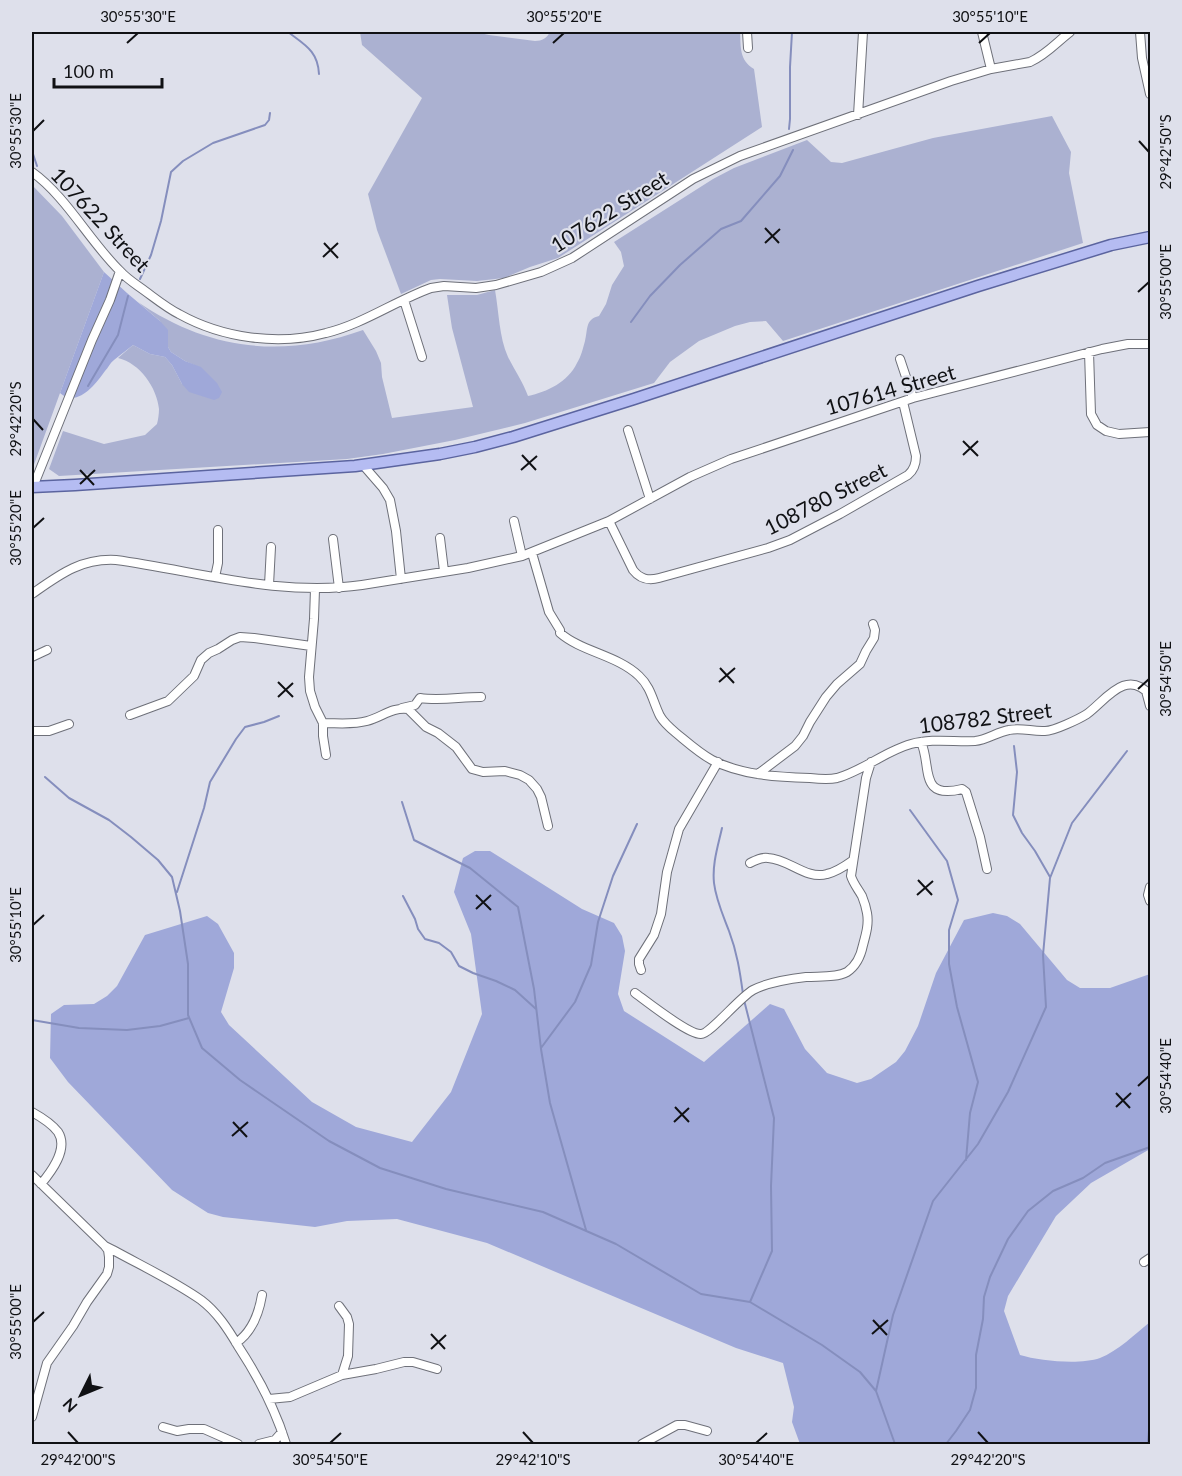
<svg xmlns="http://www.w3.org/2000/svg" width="1182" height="1476" font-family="Lato,sans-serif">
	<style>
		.green { fill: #abb1d1 }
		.forest { fill: #9fa8d9 }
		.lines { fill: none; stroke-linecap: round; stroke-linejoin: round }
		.stream { stroke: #858ebd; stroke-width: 2 }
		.minor-casing { stroke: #6e7079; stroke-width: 10 }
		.major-casing { stroke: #5b649f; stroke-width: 13 }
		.minor { stroke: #fff; stroke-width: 8 }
		.major { stroke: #b5bcf2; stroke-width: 10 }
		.ticks { fill: none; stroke: #101114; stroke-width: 2 }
		.labels { text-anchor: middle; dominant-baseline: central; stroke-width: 4.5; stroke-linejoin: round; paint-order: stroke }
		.street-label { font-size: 21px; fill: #101114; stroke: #dee0eb }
		.neatline { fill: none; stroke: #101114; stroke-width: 2 }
		.ticks-label { font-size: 15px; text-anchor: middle; fill: #101114 }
	</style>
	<rect width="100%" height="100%" fill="#dee0eb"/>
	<path class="green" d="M360,32H475L489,35L535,41C542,41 547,38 550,32H740C741,47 739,60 754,69L762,127L558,258L530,267L504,278L477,281L440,279L431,280L401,294L377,230L368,194L422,98L362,45Z
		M1052,116L1071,152L1069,173L1083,243L783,341L766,321L750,322L735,326L699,341L670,362L654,383L525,423L455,440L383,454L347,459L59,476L49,469L63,431L104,444L145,435L157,424C158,420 159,414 159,409C157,388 140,363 118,358L133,345L150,354L165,357L172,365L182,384L201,368L185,361L171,352L168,347L160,321L138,302C208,350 283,359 363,330L376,351L381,363L382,377L392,418L473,407L452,328L447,295H477L495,290C499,312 499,337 508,357C515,371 523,382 528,396C547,392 568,382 577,363C581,357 583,348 585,341C588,330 585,319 599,316L606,304L612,285L624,266L621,252L614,242L713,179L734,168L807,140L831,162L842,163L933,138Z
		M32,185L62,216L104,272L32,470Z"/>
	<path class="forest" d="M104,272L127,293L160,321L168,330V347L171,352L185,361L201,367L217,383L222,392L219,398L214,400L189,392L182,384L172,365L165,357L150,354L133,345C127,350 120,355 114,360C110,363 108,368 105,371C95,385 77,408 60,393Z
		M475,851H490L582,909L614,923L622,936L625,951L618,994L624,1011L704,1062L770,1004L784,1009L805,1049L827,1073L857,1083L871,1079L896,1062L905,1051L918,1026L936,973L964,920L993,913L1007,916L1020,924L1067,980L1080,988H1110L1150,974V1149L1091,1183L1056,1216L1008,1296L1004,1311L1020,1355C1040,1361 1080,1365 1100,1358C1118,1351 1135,1334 1150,1322V1444H800L792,1422L794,1407L783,1363L736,1348L487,1243L397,1219L347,1221L315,1227L223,1217L208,1213L172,1190L68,1082L50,1058L51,1014L64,1005L94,1004L107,996L117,986L145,935L207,916L218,924L234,953V968L221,1012L229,1025L312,1102L356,1127L412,1142L451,1092L482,1014L471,934L454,892L463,858Z"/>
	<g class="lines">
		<path class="stream" d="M288,32C305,45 318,51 319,74
			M789,129L790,119V67L792,32
			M32,151L37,166
			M140,279L151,255L161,221L171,172L183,161L213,143L265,125L269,120L270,113
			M631,322L650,296L680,265L721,229L741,221L780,176L793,150
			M88,386L118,335L128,296
			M1014,746L1017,772L1013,815L1022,833L1035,851L1050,877
			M45,777L69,798L109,820L131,837L158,860L172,877L180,911L188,964V1015L202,1048L240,1080L329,1141L380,1168L446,1189L543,1212L616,1244L701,1294L750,1302L822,1345L860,1372L876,1391L895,1444
			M402,802L414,840L470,868L518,907L534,989L541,1049L550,1103L586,1230
			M910,810L947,861L958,900L949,930V964L957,1007L978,1082L970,1113L966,1160
			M722,828C718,846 712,864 714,883C716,900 723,915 729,931C737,952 740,972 743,994
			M177,892L204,808L210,782L236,739L245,727L264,722L279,716
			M403,896L415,919L418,929L425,939L439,943L451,952L459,966L473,973L496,981L515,990L536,1009
			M744,1000L774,1118L771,1186L772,1251L750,1302
			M32,1020L79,1028L127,1030L160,1026L189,1018
			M541,1048L575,1002L591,965L598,922L613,876L637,824
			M1149,1336L1150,1353
			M876,1391L893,1315L933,1201L978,1144L1008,1092L1046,1007L1043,955L1050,878L1072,823L1127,751
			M946,1444L956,1431L970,1410L976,1388V1355L983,1319L984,1297L990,1277L1008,1239L1028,1211L1053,1191L1083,1178L1105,1163L1150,1147
			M1150,1444L1148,1441L1150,1420"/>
		<defs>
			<path id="minor" d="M747,32L748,48
				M982,32L991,69
				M1140,32L1142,58L1150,94
				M858,115L863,32
				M32,172C66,196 90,242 120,271C127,279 137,285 145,291C156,299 167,308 179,314C222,338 278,346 326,333C363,324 395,301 431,288L444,286L476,288L496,285L541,272L572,258L693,179L740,156L951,81L991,69L1030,62C1046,55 1057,42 1070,32
				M404,300L422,357
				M1089,352L1091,414L1097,425L1106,431L1119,434L1150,432
				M900,359L913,398
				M628,430L650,499
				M363,465L383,488L390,500L396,531L401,579
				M33,487L92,340L110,300L120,271
				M514,521L522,556
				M609,521L633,570C640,579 648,581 659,578L768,548L790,540L840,514L908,475C914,470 916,464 916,456L903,402
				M440,538L444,571
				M333,539L339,588
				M532,553L549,612L560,630V633C582,652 617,655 639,676C651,687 653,702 660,716C664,723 670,728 676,733C687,742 699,753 712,760C741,775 777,777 810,778C819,779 828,780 837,778C863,771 885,751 911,744C932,738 954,742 975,741C987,740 997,732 1009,730C1021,727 1033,732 1045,731C1054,731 1079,719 1087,714C1106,700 1126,668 1150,695
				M215,577L218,563V530
				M269,585L271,547
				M315,589L314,619L309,677L310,691L315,707L323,723V736L326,755
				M32,594C59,575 81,558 116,560C197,571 279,597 362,585L468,568L522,556L609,521L690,477L731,459L913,398L1102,349L1128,344H1150
				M32,657L47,650
				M1146,691L1150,706
				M402,708L415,705L420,698C440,701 460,697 481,697
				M130,715L168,701L194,676L201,660L209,653L218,649L232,640L240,637L254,638L311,646
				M323,723C338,723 352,725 367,721C382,717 392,707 408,709L426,727L438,733L456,747L472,769L483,772L505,771L520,775L529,780L537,789L541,797L548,826
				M32,731H49L69,724
				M921,742C932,766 918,800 962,789L966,792L980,837L987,869
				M758,774L795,746L803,736L810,722L826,697L837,684L860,664L866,651L874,638L875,630L873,624
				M750,863C756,860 762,857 768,858C789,859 806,880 827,874C836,872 845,866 852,861
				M1150,887L1148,895L1150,901
				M641,970L639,964V959L654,935L661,914L667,872L679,829L718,762
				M635,993C646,1001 689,1035 701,1034C710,1034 740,997 753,990C768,982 789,979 806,977C819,976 836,978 847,972C856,966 861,955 863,945C866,934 869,924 867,913C866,907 864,901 862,896C858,889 853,883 851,876L866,778L871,762
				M32,1112C41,1117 52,1124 58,1132C69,1149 51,1172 41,1184
				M32,1175L105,1246L113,1250C142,1266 174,1281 201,1300C217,1312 228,1329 238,1346C259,1378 275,1408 286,1444
				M1144,1262L1150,1258
				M339,1306L347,1317L349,1324L348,1356L342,1375
				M236,1343C252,1332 259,1313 262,1295
				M269,1399L290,1397L342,1375L376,1369L404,1362H413L437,1369
				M32,1417L47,1363L73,1326L87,1302L107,1274L109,1267V1257L108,1250L105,1246
				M163,1427L177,1431L189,1429H204L238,1444
				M259,1444L275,1440L282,1432
				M642,1444L677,1425H685L707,1431"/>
			<path id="major" d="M32,487L75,485L355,466L440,454L475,447L513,437L634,399L978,286L1111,245L1150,237"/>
		</defs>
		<use href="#minor" class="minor-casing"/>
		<use href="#major" class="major-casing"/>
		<use href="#minor" class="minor"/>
		<use href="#major" class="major"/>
	</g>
	<path class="ticks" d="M127,43L138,33M553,43L564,33M979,43L990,33M33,131L44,120M1139,141L1149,152M765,228L779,243M324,243L338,258M765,243L780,229M323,257L338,243M1138,292L1149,282M33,419L43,430M963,441L978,456M522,455L536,470M963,455L978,441M80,470L94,485M521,470L537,456M80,484L95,470M33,528L44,518M720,668L734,683M278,682L293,697M719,682L735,668M1138,689L1149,679M278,697L293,683M918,880L932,895M476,895L491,910M917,895L933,881M476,909L491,895M33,925L44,915M1138,1086L1149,1076M1116,1093L1130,1108M675,1107L689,1122M1116,1107L1131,1093M233,1122L247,1137M674,1122L689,1108M232,1136L248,1122M873,1320L887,1335M33,1322L44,1312M431,1334L445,1349M872,1334L888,1320M431,1349L446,1335M68,1432L78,1443M523,1432L533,1443M978,1432L988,1443M330,1443L341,1433M756,1443L767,1433"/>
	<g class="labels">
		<g class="street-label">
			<text transform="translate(609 211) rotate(-32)">107622 Street</text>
			<text transform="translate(101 219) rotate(47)">107622 Street</text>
			<text transform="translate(890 389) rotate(-16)">107614 Street</text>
			<text transform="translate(825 498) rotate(-27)">108780 Street</text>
			<text transform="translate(985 717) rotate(-7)">108782 Street</text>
		</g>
	</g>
	<rect width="1182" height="1476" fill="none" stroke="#dee0eb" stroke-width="66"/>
	<g transform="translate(81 1395) rotate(227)" stroke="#dee0eb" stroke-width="4.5" paint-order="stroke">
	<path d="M0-4.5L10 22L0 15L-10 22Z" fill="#101114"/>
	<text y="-9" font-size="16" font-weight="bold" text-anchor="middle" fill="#101114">N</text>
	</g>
	<path d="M54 78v9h108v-9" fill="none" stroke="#101114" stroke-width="3"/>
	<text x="63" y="78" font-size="18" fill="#101114" stroke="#dee0eb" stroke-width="4.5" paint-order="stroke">100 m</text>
	<rect x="33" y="33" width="1116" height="1410" class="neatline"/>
	<g class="ticks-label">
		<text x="138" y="22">30°55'30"E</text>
		<text x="564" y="22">30°55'20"E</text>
		<text x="990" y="22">30°55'10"E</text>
		<text transform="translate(16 131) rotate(-90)" y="5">30°55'30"E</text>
		<text transform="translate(1166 152) rotate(-90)" y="5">29°42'50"S</text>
		<text transform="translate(1166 282) rotate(-90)" y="5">30°55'00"E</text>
		<text transform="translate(16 419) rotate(-90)" y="5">29°42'20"S</text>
		<text transform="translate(16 528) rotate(-90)" y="5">30°55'20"E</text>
		<text transform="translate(1166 679) rotate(-90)" y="5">30°54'50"E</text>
		<text transform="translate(16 925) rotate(-90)" y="5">30°55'10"E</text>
		<text transform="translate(1166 1076) rotate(-90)" y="5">30°54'40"E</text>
		<text transform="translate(16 1322) rotate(-90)" y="5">30°55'00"E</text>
		<text x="78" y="1465">29°42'00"S</text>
		<text x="330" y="1465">30°54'50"E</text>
		<text x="533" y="1465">29°42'10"S</text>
		<text x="756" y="1465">30°54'40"E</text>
		<text x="988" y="1465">29°42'20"S</text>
	</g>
</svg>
